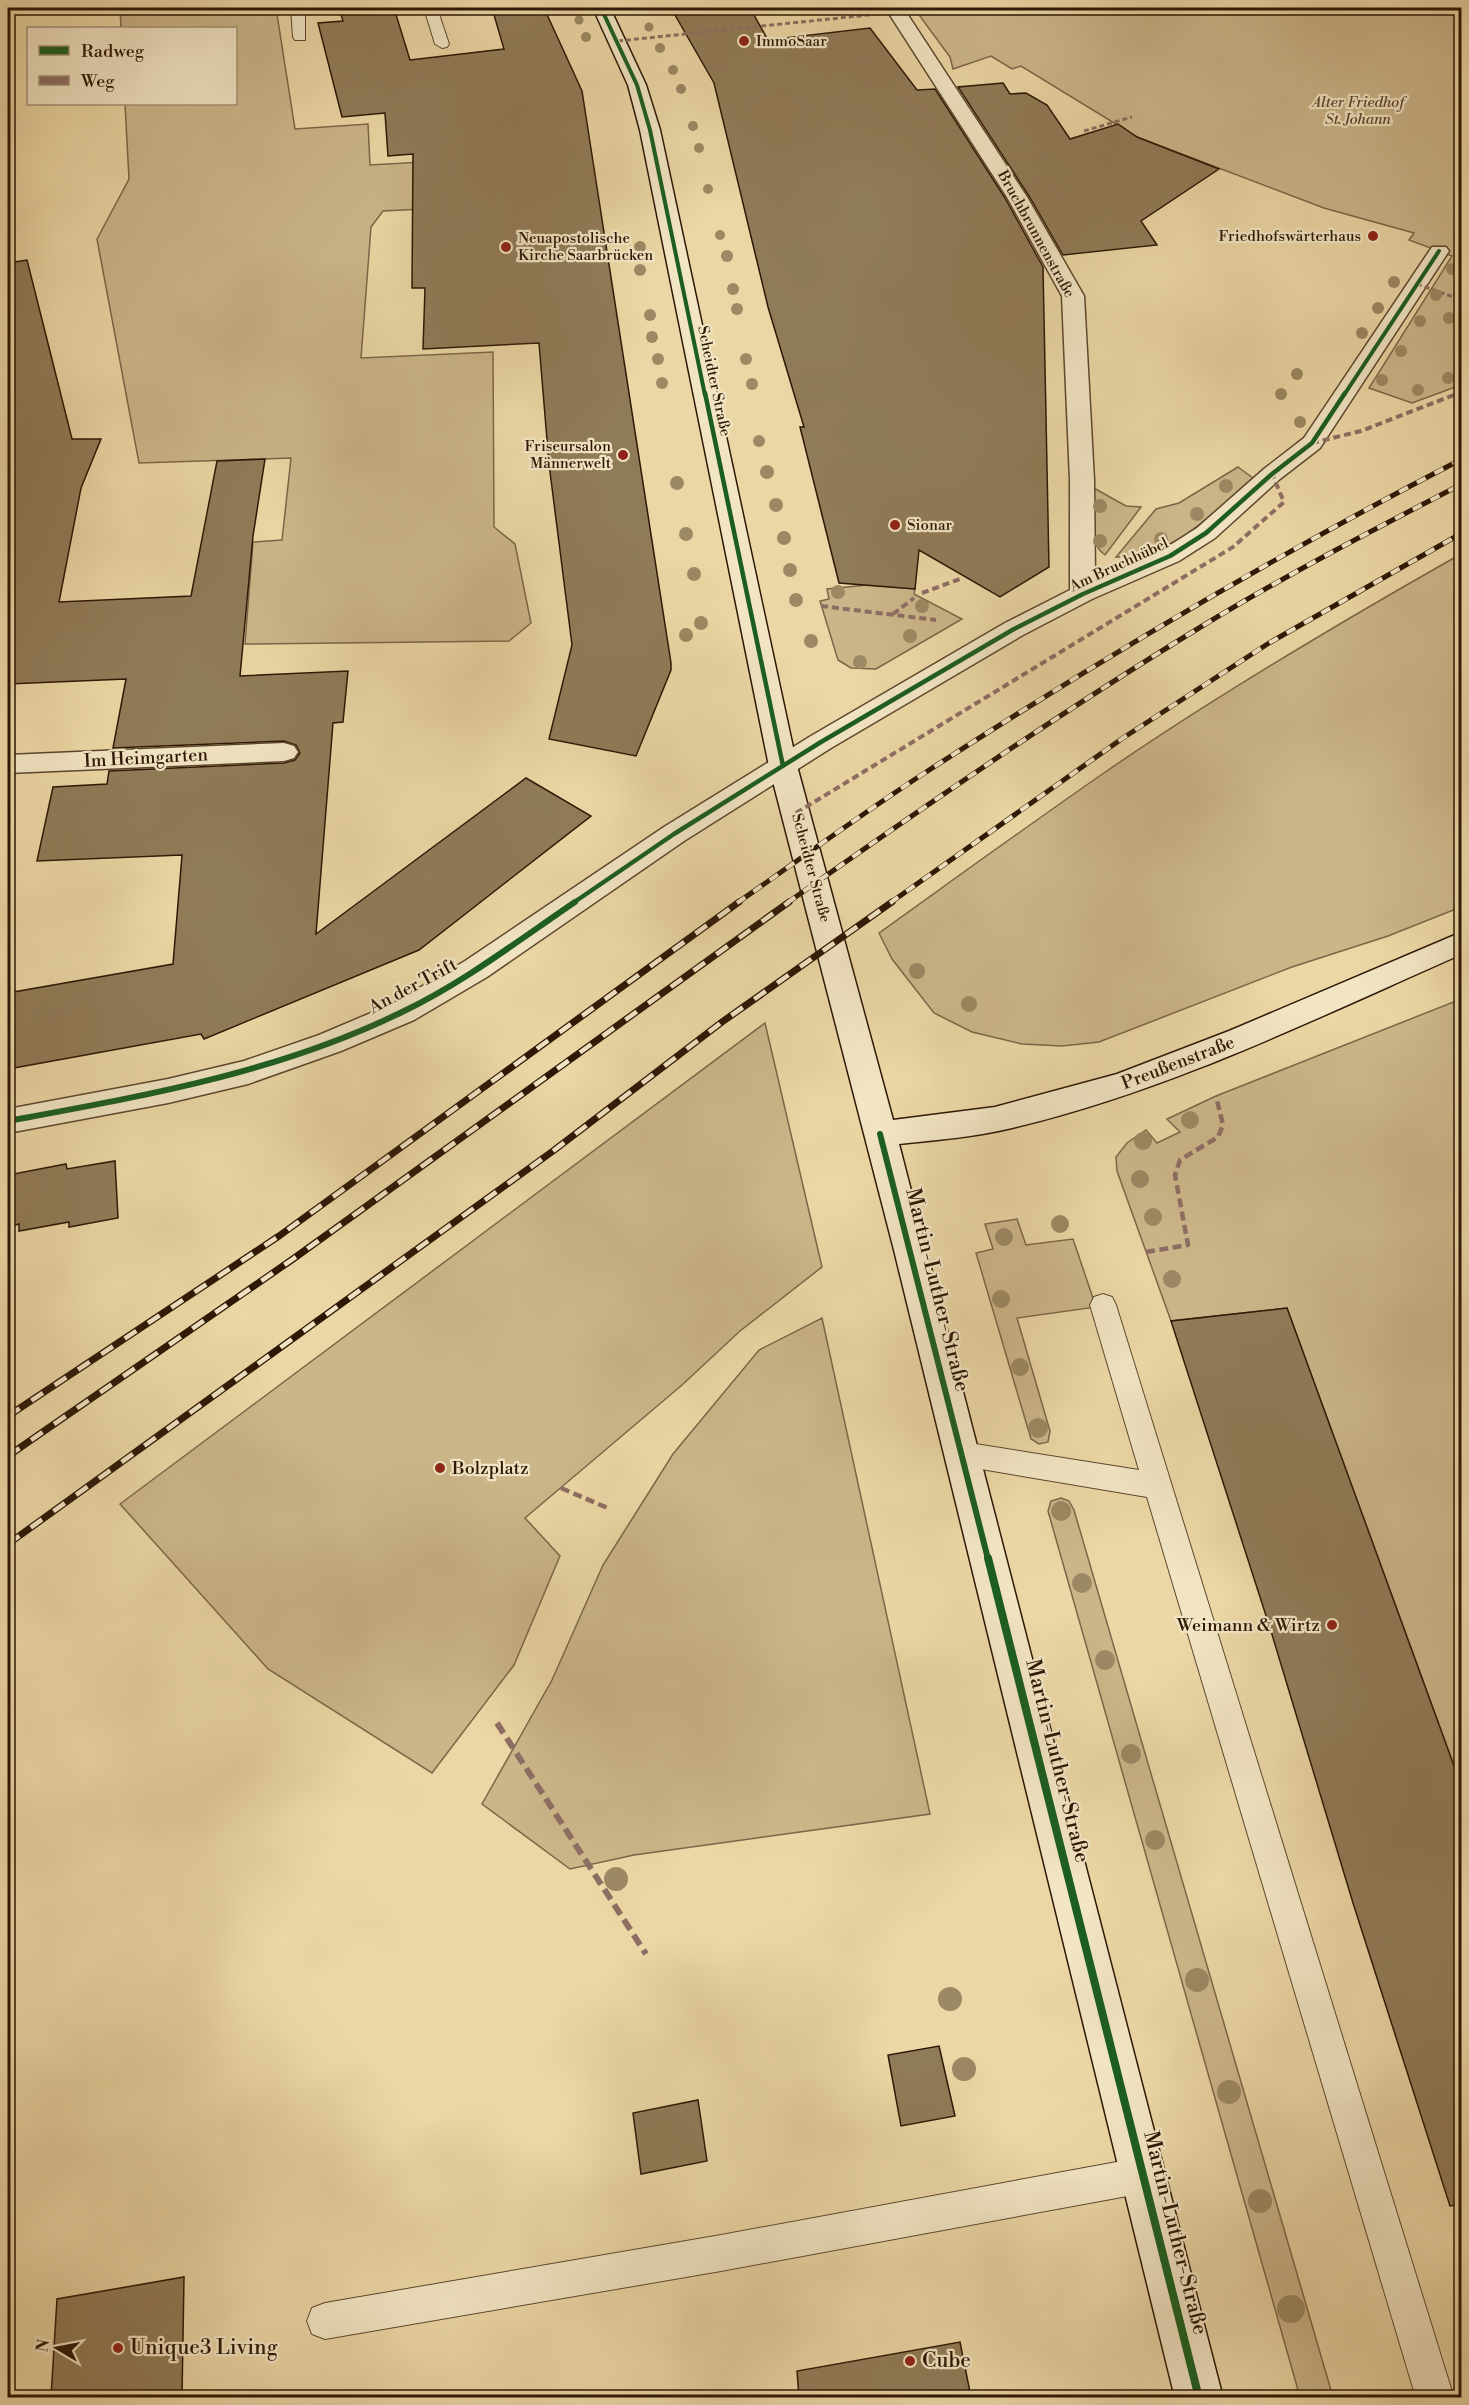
<svg xmlns="http://www.w3.org/2000/svg" width="1469" height="2405" font-family="'Libre Bodoni',serif">
	<style>
		.green { fill: #cbb68a; stroke: #7c6648; stroke-width: 1.5 }
		.building { fill: #907b58; stroke: #2d1705; stroke-width: 1.5 }
		.lines { fill: none; stroke-linecap: round; stroke-linejoin: round }
		.lane-casing { stroke: #5c472d; stroke-width: 2 }
		.street-casing { stroke: #5c472d; stroke-width: 3 }
		.secondary-casing { stroke: #2d1705; stroke-width: 3 }
		.lane { fill: #f2e5c4; fill-rule: evenodd }
		.street { fill: #f2e5c4; fill-rule: evenodd }
		.secondary { fill: #f2e5c4; fill-rule: evenodd }
		.rail-far1-casing { stroke: #2d1705; stroke-width: 5 }
		.rail-casing { stroke: #2d1705; stroke-width: 7 }
		.rail-far1 { stroke: #f2e5c4; stroke-width: 4; stroke-dasharray: 10; stroke-linecap: butt }
		.rail { stroke: #f2e5c4; stroke-width: 4.5; stroke-dasharray: 14; stroke-linecap: butt }
		.quiet-far3 { stroke: #8d6e63; stroke-width: 3; stroke-dasharray: 5 3; stroke-linecap: butt }
		.quiet-far2 { stroke: #8d6e63; stroke-width: 4; stroke-dasharray: 7 4; stroke-linecap: butt }
		.quiet-far1 { stroke: #8d6e63; stroke-width: 4.5; stroke-dasharray: 9 4.5; stroke-linecap: butt }
		.quiet { stroke: #8d6e63; stroke-width: 6; stroke-dasharray: 12 6; stroke-linecap: butt }
		.cycleway-far3-casing { stroke: #f2e5c4; stroke-width: 6 }
		.cycleway-far2-casing { stroke: #f2e5c4; stroke-width: 8 }
		.cycleway-far1-casing { stroke: #f2e5c4; stroke-width: 10 }
		.cycleway-casing { stroke: #f2e5c4; stroke-width: 11 }
		.cycleway-far3 { stroke: #1b5e20; stroke-width: 4 }
		.cycleway-far2 { stroke: #1b5e20; stroke-width: 4.5 }
		.cycleway-far1 { stroke: #1b5e20; stroke-width: 6 }
		.cycleway { stroke: #1b5e20; stroke-width: 8 }
		.tree { fill: #9c8863 }
		.poi-dot { fill: #8f2418; stroke: #f2e5c4; stroke-width: 2 }
		.labels { text-anchor: middle; dominant-baseline: central; stroke-width: 4.5; stroke-linejoin: round; paint-order: stroke }
		.far-poi-label { font-size: 15px; fill: #2d1705; stroke: #f2e5c4; text-anchor: start }
		.far-park-label { font-size: 15px; font-style: italic; fill: #5c472d; stroke: #f2e5c4 }
		.far-street-label { font-size: 15px; fill: #2d1705; stroke: #f2e5c4 }
		.street-label { font-size: 18px; fill: #2d1705; stroke: #f2e5c4 }
		.poi-label { font-size: 18px; fill: #2d1705; stroke: #f2e5c4; text-anchor: start }
		.near-street-label { font-size: 21px; fill: #2d1705; stroke: #f2e5c4 }
		.near-poi-label { font-size: 21px; fill: #2d1705; stroke: #f2e5c4; text-anchor: start }
	</style>
	<rect width="100%" height="100%" fill="#ebd7a5"/>
	<filter id="stains"><feTurbulence type="fractalNoise" baseFrequency=".00333" numOctaves="4"/><feColorMatrix values="0 0 0 0 .2 0 0 0 0 .09 0 0 0 0 .02 0 0 0 .5 -.17"/></filter>
	<radialGradient id="worn" r=".72"><stop offset=".6" stop-color="#630" stop-opacity="0"/><stop offset="1" stop-color="#630" stop-opacity=".3"/></radialGradient>
	<path class="green" d="M120,8H276L295,129L368,124L370,165L441,161L444,208L383,211L371,227L361,358L493,352L494,527L515,544L531,623L509,641L245,644L253,542L282,540L291,458L139,463L97,239L129,179L125,104H236V28H121Z
		M914,8H1461V385L1412,403L1369,388L1452,256L1409,240L1414,233L1324,208L1137,137L1021,66L1012,69L991,56L953,69L950,57Z
		M1238,467L1253,478C1213,513 1172,559 1116,557L1156,509L1179,503Z
		M1092,487L1126,506L1141,507L1105,555C1085,541 1092,509 1092,487Z
		M1461,554V907L1388,936L1292,967L1099,1042L1062,1046L1022,1044L972,1032L934,1013L892,959L879,933C953,880 1026,827 1101,775C1217,695 1339,623 1461,554Z
		M867,585L915,589L914,594L962,619L876,669L851,668L838,660L820,601L829,599L827,589Z
		M1461,999V1785L1287,1308L1171,1321L1117,1171L1116,1157L1127,1143L1146,1130L1157,1143L1180,1132L1167,1119L1216,1096Z
		M765,1023L822,1267L740,1331L682,1385L525,1518L560,1556L514,1665L432,1773L268,1669L120,1504Z
		M1017,1219L1026,1245L1073,1239L1096,1307L1017,1318L1050,1431L1048,1442L1039,1444L1031,1439L976,1253L993,1249L985,1224Z
		M822,1318L930,1814L634,1855L570,1869L482,1804L552,1680L603,1565L673,1454L759,1350Z
		M1061,1498L1069,1501L1074,1510L1333,2397H1300L1048,1511L1051,1501Z"/>
	<path class="building" d="M339,8H394L410,60L504,49L492,8H544L582,91L671,663V670L636,756L549,739L572,645L549,464L539,343L423,349L425,288H412L413,154L388,156L385,113L342,117L318,23L343,21Z
		M671,8H750L768,40L870,28L917,90L935,89L1005,198L1043,267L1049,567L1000,597L919,550L915,589L839,583L800,427H804L768,307L714,83Z
		M1003,83L1010,94L1026,93L1047,105L1070,139L1118,124L1137,137L1219,169L1141,221L1157,245L1063,255L1029,196L958,87Z
		M27,260L72,439H101L81,488L59,602L191,596L217,461L265,459L253,536L240,676L348,671L343,722L333,723L316,934L526,778L591,816L419,950L204,1039L201,1034L8,1069V993L173,964L182,855L37,861L53,787L107,784L109,771L284,763L295,760L300,753L296,745L284,741L113,748L126,679L8,684V263Z
		M115,1161L118,1218L69,1227V1222L19,1231V1224L8,1227V1175L66,1164L67,1169Z
		M1287,1308L1461,1785V2204L1450,2206L1353,1903L1270,1628L1171,1321Z
		M939,2046L955,2116L901,2126L888,2055Z
		M698,2100L707,2161L641,2174L633,2113Z
		M184,2277L182,2397H51L57,2299Z
		M960,2342L971,2397H799L797,2371Z"/>
	<g class="lines">
		<defs>
			<path id="lane" d="M291,8H305V40H295L293,37Z
				M424,8H437L449,44L447,47L442,48L435,44Z
				M1103,1294L1112,1297L1116,1305L1454,2398H1416L1147,1497L963,1466L953,1463L949,1454L953,1445L963,1442L1139,1470L1090,1305L1094,1297Z
				M1144,2157L1156,2163L1162,2175L1156,2187L1144,2193L721,2271L325,2339L312,2334L307,2321L312,2308L325,2303L721,2235Z"/>
			<path id="street" d="M891,8H903L906,12L1027,197L1084,296L1094,480L1095,579L1161,551L1197,528L1264,469L1304,438L1432,247H1446L1449,251L1320,448L1280,479L1215,538L1179,561L1092,599L1023,635L831,748L684,841L487,977L414,1020L341,1051L248,1084L168,1103L8,1133V1109L168,1079L244,1061L319,1035L392,1004L465,961L664,827L811,736L1005,623L1070,590V480L1062,296L1007,197L888,12Z
				M284,743L294,746L298,752L294,758L284,761L8,773V755Z"/>
			<path id="secondary" d="M593,8H610L646,85L660,130L797,766L893,1120L995,1107L1117,1074L1229,1031L1462,932V954C1314,1019 1169,1091 1012,1128C975,1137 937,1140 899,1144L1223,2398H1175L894,1250L769,766L640,130L628,85Z"/>
		</defs>
		<use href="#lane" class="lane-casing"/>
		<use href="#street" class="street-casing"/>
		<use href="#secondary" class="secondary-casing"/>
		<use href="#lane" class="lane"/>
		<use href="#street" class="street"/>
		<use href="#secondary" class="secondary"/>
		<defs>
			<path id="rail-far1" d="M737,903C799,860 860,815 923,774C1099,660 1276,555 1462,459
				M787,903C922,808 1058,714 1199,628C1284,576 1373,530 1462,484
				M890,903L1123,738L1269,643L1462,533"/>
			<path id="rail" d="M8,1416L279,1236L739,902
				M8,1456L293,1259L789,902
				M8,1544L553,1151L722,1022L892,902"/>
		</defs>
		<use href="#rail-far1" class="rail-far1-casing"/>
		<use href="#rail" class="rail-casing"/>
		<use href="#rail-far1" class="rail-far1"/>
		<use href="#rail" class="rail"/>
		<path class="quiet-far3" d="M618,41L897,12
			M1084,131L1132,117
			M1417,284L1462,300
			M1455,395L1462,392"/>
		<path class="quiet-far2" d="M1312,443L1361,431L1459,393
			M922,593L960,579
			M821,606L936,620
			M893,614L914,598
			M796,813L1233,547L1284,502L1272,474"/>
		<path class="quiet-far1" d="M1146,1252L1188,1245L1175,1175L1180,1160L1218,1137L1223,1125L1216,1096
			M561,1488L610,1509"/>
		<path class="quiet" d="M497,1723L646,1954"/>
		<defs>
			<path id="cycleway-far3" d="M601,8L637,85L650,130L705,395
				M1344,395L1439,251"/>
			<path id="cycleway-far2" d="M705,393L783,766
				M573,903L674,834L821,742L1014,629L1083,594L1170,556L1206,533L1272,474L1312,443L1345,393"/>
			<path id="cycleway-far1" d="M8,1121C143,1096 278,1073 402,1012C463,983 519,940 575,902
				M880,1134L988,1559"/>
			<path id="cycleway" d="M988,1558L1199,2398"/>
		</defs>
		<use href="#cycleway-far3" class="cycleway-far3-casing"/>
		<use href="#cycleway-far2" class="cycleway-far2-casing"/>
		<use href="#cycleway-far1" class="cycleway-far1-casing"/>
		<use href="#cycleway" class="cycleway-casing"/>
		<use href="#cycleway-far3" class="cycleway-far3"/>
		<use href="#cycleway-far2" class="cycleway-far2"/>
		<use href="#cycleway-far1" class="cycleway-far1"/>
		<use href="#cycleway" class="cycleway"/>
	</g>
	<g class="tree">
		<circle cx="579" cy="20" r="4.5"/>
		<circle cx="649" cy="27" r="4.5"/>
		<circle cx="586" cy="37" r="5"/>
		<circle cx="660" cy="48" r="5"/>
		<circle cx="673" cy="70" r="5"/>
		<circle cx="681" cy="89" r="5"/>
		<circle cx="693" cy="126" r="5"/>
		<circle cx="699" cy="148" r="5"/>
		<circle cx="708" cy="189" r="5"/>
		<circle cx="720" cy="235" r="5"/>
		<circle cx="640" cy="247" r="6"/>
		<circle cx="727" cy="256" r="6"/>
		<circle cx="1452" cy="269" r="6"/>
		<circle cx="640" cy="270" r="6"/>
		<circle cx="1394" cy="282" r="6"/>
		<circle cx="733" cy="289" r="6"/>
		<circle cx="1436" cy="295" r="6"/>
		<circle cx="1378" cy="308" r="6"/>
		<circle cx="737" cy="309" r="6"/>
		<circle cx="650" cy="315" r="6"/>
		<circle cx="1449" cy="318" r="6"/>
		<circle cx="1420" cy="321" r="6"/>
		<circle cx="1362" cy="333" r="6"/>
		<circle cx="652" cy="337" r="6"/>
		<circle cx="1401" cy="351" r="6"/>
		<circle cx="658" cy="359" r="6"/>
		<circle cx="746" cy="359" r="6"/>
		<circle cx="1297" cy="374" r="6"/>
		<circle cx="1448" cy="378" r="6"/>
		<circle cx="1382" cy="380" r="6"/>
		<circle cx="662" cy="383" r="6"/>
		<circle cx="752" cy="384" r="6"/>
		<circle cx="1418" cy="390" r="6"/>
		<circle cx="1281" cy="394" r="6"/>
		<circle cx="1300" cy="422" r="6"/>
		<circle cx="759" cy="441" r="6"/>
		<circle cx="767" cy="472" r="7"/>
		<circle cx="677" cy="483" r="7"/>
		<circle cx="1226" cy="486" r="7"/>
		<circle cx="776" cy="505" r="7"/>
		<circle cx="1100" cy="506" r="7"/>
		<circle cx="1197" cy="514" r="7"/>
		<circle cx="686" cy="534" r="7"/>
		<circle cx="784" cy="538" r="7"/>
		<circle cx="1161" cy="539" r="7"/>
		<circle cx="1100" cy="541" r="7"/>
		<circle cx="790" cy="570" r="7"/>
		<circle cx="694" cy="574" r="7"/>
		<circle cx="838" cy="592" r="7"/>
		<circle cx="796" cy="600" r="7"/>
		<circle cx="922" cy="606" r="7"/>
		<circle cx="701" cy="623" r="7"/>
		<circle cx="686" cy="635" r="7"/>
		<circle cx="910" cy="636" r="7"/>
		<circle cx="811" cy="641" r="7"/>
		<circle cx="860" cy="662" r="7"/>
		<circle cx="917" cy="971" r="8"/>
		<circle cx="969" cy="1004" r="8"/>
		<circle cx="1190" cy="1120" r="9"/>
		<circle cx="1143" cy="1141" r="9"/>
		<circle cx="1140" cy="1179" r="9"/>
		<circle cx="1153" cy="1217" r="9"/>
		<circle cx="1060" cy="1224" r="9"/>
		<circle cx="1004" cy="1237" r="9"/>
		<circle cx="1172" cy="1279" r="9"/>
		<circle cx="1001" cy="1299" r="9"/>
		<circle cx="1020" cy="1367" r="9"/>
		<circle cx="1038" cy="1428" r="10"/>
		<circle cx="1061" cy="1511" r="10"/>
		<circle cx="1082" cy="1583" r="10"/>
		<circle cx="1105" cy="1660" r="10"/>
		<circle cx="1131" cy="1754" r="10"/>
		<circle cx="1155" cy="1840" r="10"/>
		<circle cx="616" cy="1879" r="12"/>
		<circle cx="1197" cy="1980" r="12"/>
		<circle cx="950" cy="1999" r="12"/>
		<circle cx="964" cy="2069" r="12"/>
		<circle cx="1229" cy="2092" r="12"/>
		<circle cx="1260" cy="2201" r="12"/>
		<circle cx="1291" cy="2309" r="14"/>
	</g>
	<g class="poi-dot">
		<circle cx="744" cy="41" r="6"/>
		<circle cx="1373" cy="236" r="6"/>
		<circle cx="506" cy="247" r="6"/>
		<circle cx="623" cy="455" r="6"/>
		<circle cx="895" cy="525" r="6"/>
		<circle cx="440" cy="1468" r="6"/>
		<circle cx="1332" cy="1625" r="6"/>
		<circle cx="118" cy="2348" r="6"/>
		<circle cx="910" cy="2361" r="6"/>
	</g>
	<g class="labels">
		<g class="far-poi-label">
			<text x="756" y="41">ImmoSaar</text>
			<text x="1361" y="236" text-anchor="end">Friedhofswärterhaus</text>
			<text x="518" y="238">Neuapostolische<tspan x="518" dy="17">Kirche Saarbrücken</tspan></text>
			<text x="611" y="446" text-anchor="end">Friseursalon<tspan x="611" dy="17">Männerwelt</tspan></text>
			<text x="907" y="525">Sionar</text>
		</g>
		<g class="far-park-label">
			<text x="1358" y="102">Alter Friedhof<tspan x="1358" dy="17">St. Johann</tspan></text>
		</g>
		<g class="far-street-label">
			<text transform="translate(1036 234) rotate(61)">Bruchbrunnenstraße</text>
			<text transform="translate(714 381) rotate(78)">Scheidter Straße</text>
			<text transform="translate(1119 565) rotate(-25)">Am Bruchhübel</text>
			<text transform="translate(811 868) rotate(75)">Scheidter Straße</text>
		</g>
		<g class="street-label">
			<text transform="translate(146 758) rotate(-3)">Im Heimgarten</text>
			<text transform="translate(413 986) rotate(-28)">An der Trift</text>
			<text transform="translate(1178 1063) rotate(-21)">Preußenstraße</text>
		</g>
		<g class="poi-label">
			<text x="452" y="1468">Bolzplatz</text>
			<text x="1320" y="1625" text-anchor="end">Weimann &amp; Wirtz</text>
		</g>
		<g class="near-street-label">
			<text transform="translate(937 1290) rotate(76)">Martin-Luther-Straße</text>
			<text transform="translate(1057 1761) rotate(76)">Martin-Luther-Straße</text>
			<text transform="translate(1175 2233) rotate(76)">Martin-Luther-Straße</text>
		</g>
		<g class="near-poi-label">
			<text x="130" y="2348">Unique3 Living</text>
			<text x="922" y="2361">Cube</text>
		</g>
	</g>
	<rect width="1469" height="2405" fill="none" stroke="#ebd7a5" stroke-width="30"/>
	<rect x="9" y="9" width="1451" height="2387" fill="none" stroke="#2d1705" stroke-width="3"/>
	<rect x="15" y="15" width="1439" height="2375" fill="none" stroke="#2d1705" stroke-width="1.5"/>
	<rect x="27" y="27" width="210" height="78" fill="#f2e5c4" stroke="#a39378" stroke-width="1.5"/>
	<rect x="39" y="46" width="30" height="9" fill="#1b5e20" stroke="#a39378" stroke-width="1.5"/>
	<text x="81" y="57" font-size="18" fill="#2d1705">Radweg</text>
	<rect x="39" y="76" width="30" height="9" fill="#8d6e63" stroke="#a39378" stroke-width="1.5"/>
	<text x="81" y="87" font-size="18" fill="#2d1705">Weg</text>
	<g transform="translate(57 2348) rotate(280)" stroke="#f2e5c4" stroke-width="4.5" paint-order="stroke">
	<path d="M0-4.5L10 22L0 15L-10 22Z" fill="#2d1705"/>
	<text y="-9" font-size="16" font-weight="bold" text-anchor="middle" fill="#2d1705">N</text>
	</g>
	<rect width="100%" height="100%" filter="url(#stains)"/>
	<rect width="100%" height="100%" fill="url(#worn)"/>
</svg>
